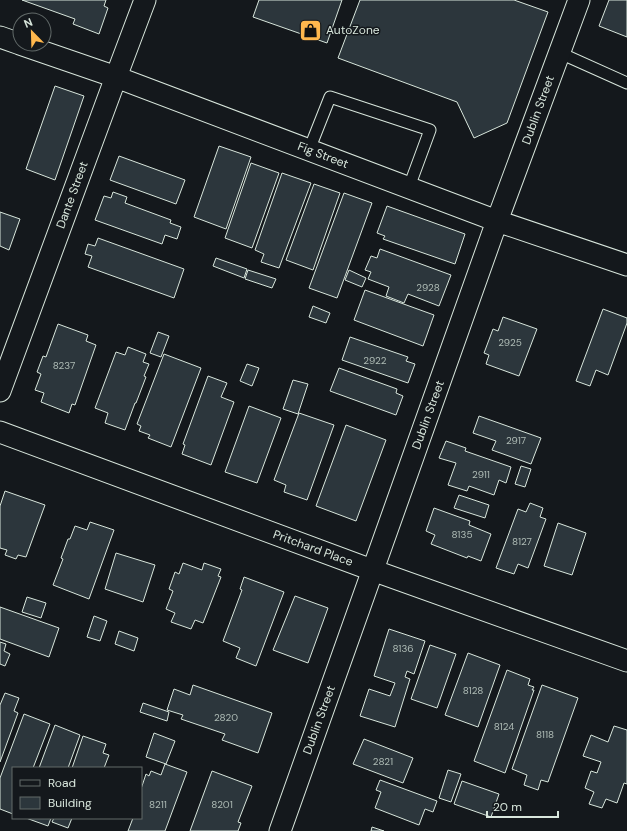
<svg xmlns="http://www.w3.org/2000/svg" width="627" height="831" font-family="'DM Sans',sans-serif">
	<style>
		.building { fill: #2c363c; stroke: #d8e6dc }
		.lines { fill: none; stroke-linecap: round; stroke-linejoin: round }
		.service-casing { stroke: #d8e6dc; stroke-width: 13 }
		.minor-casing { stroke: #d8e6dc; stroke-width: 23 }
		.service { stroke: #14181c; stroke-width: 11 }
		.minor { stroke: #14181c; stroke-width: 21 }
		.labels { text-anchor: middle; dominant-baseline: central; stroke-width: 3; stroke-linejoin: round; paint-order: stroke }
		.number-label { font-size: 10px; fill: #adbab4 }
		.poi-label { font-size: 12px; fill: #d8e6dc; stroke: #14181c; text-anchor: start }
		.street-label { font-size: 12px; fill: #d8e6dc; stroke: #14181c }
	</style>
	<rect width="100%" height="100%" fill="#14181c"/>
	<path class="building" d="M22,0H106L104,6L108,8L99,34L73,24L75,19Z
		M259,0H342L327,43L253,17Z
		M360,0H514L548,12L507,123L474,138L457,102L338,58Z
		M609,0H627V37L599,26Z
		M55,86L84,96L55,180L26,169Z
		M219,146L251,157L226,229L194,217Z
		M119,156L185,180L176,204L110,180Z
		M251,163L279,173L252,248L225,238Z
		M282,173L311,183L279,268L261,262L264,254L255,250Z
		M314,184L340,193L313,270L286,260Z
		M113,192L127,197L125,203L171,220L170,223L181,227L177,239L165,235L162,244L95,220L104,196L111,198Z
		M344,193L372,203L337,298L309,288Z
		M387,206L465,234L455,264L383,239L385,236L377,233Z
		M0,212L20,219L9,250L0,246Z
		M98,238L184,269L174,298L88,267L92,256L85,254L88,244L95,246Z
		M380,249L451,275L439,306L408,294L404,303L386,296L389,287L368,279L371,272L365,270L371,256L377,258Z
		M216,258L247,269L244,278L213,266Z
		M248,270L276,279L272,288L245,279Z
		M349,270L366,278L362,287L345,280Z
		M365,290L434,315L423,346L354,320Z
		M313,306L330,313L326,323L309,317Z
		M603,309L627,318V323L608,375L596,370L590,386L576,381Z
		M503,317L537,329L519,376L486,364L489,355L484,353L493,329L498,331Z
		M58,324L88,335L86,341L96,345L75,405L72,404L69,413L41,402L44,393L35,390L41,374L37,372L43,356L46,357Z
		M158,332L169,336L161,357L150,353Z
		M350,337L408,357L406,361L415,364L408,383L342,360Z
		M128,347L146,354L143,362L149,364L144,376L146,377L136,403H135L125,430L105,423L108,413L95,408L116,352L125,355Z
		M164,354L201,368L171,447L148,438L150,435L139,431L141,426L137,424Z
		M247,364L259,368L252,386L240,381Z
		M339,368L397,389L396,393L403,396L396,415L330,391Z
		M208,376L227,383L221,397L234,402L211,465L182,454L185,445L183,444Z
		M293,380L308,384L298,414L283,409Z
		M249,406L281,418L257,483L225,472Z
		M299,413L334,425L307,500L284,492L286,485L274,480Z
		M479,416L541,438L531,464L492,450L496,441L473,433Z
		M346,425L386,440L356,521L316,506Z
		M446,441L466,448L465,451L511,467L506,483L499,480L494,495L469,486L467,491L448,485L456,463L439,458Z
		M521,466L531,469L525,487L515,484Z
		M5,491L45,505L26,557L18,555L16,559L5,555L7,550L0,548V506Z
		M459,495L489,505L485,518L454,508Z
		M530,503L543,508L540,517L546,519L528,568L518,564L514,574L496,568L518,509L526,512Z
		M434,508L470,521L469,525L491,534L481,561L468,556L467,558L431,544L435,535L426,531Z
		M90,522L114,530L89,599L53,585L63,559L61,558L68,539H70L75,526L87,530Z
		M558,523L586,533L572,575L544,566Z
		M116,553L155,565L143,602L105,589Z
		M183,563L202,570L204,563L221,569L218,576L221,577L203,623L195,620L191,629L171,622L175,613L166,609L173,591L169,589L175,572L179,574Z
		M244,577L284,592L256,666L236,658L240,648L223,641L242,590L240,589Z
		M295,596L328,608L308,663L273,650Z
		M27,597L46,603L41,618L22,612Z
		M0,607L59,628L49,657L0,639Z
		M94,616L107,621L100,641L87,637Z
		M389,629L425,641L414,674L407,671L405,677L410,679L395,727L360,716L369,689L390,696L395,683L374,676Z
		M119,631L138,638L134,651L115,644Z
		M0,642L6,644L4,651L10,654L5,666L0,664Z
		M430,645L456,654L437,708L411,699Z
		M468,653L500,665L478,727L445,715Z
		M507,670L530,679L528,685L534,687L532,690H534L505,773L474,761Z
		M193,685L272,713L258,753L222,740L225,734L181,719L183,715L167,710L174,689L190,695Z
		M542,685L578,698L548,782L541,780L538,790L524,785L527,775L512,769Z
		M5,693L19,698L14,711L18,713L0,762V705Z
		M143,703L169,712L167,721L140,712Z
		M24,714L50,724L33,768H13V814L0,809V778Z
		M55,725L80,735L68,768H39Z
		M614,726L627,730V784L624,783L617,803L606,799L602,808L589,804L594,792L585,788L591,771L597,773L601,762L583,756L591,735L608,742Z
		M154,733L175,741L166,764L146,757Z
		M83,736L106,744L103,753L109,755L104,768H72Z
		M364,739L413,758L403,783L353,764Z
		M165,764L187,772L165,831H128L133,818H141V789L146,774L149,776L151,771L161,775Z
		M448,770L461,774L451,802L439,798Z
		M212,771L252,786L238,822L241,823L238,831H190Z
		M380,780L437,801L433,812L425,809L419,825L375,808L381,792L376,790Z
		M462,781L499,794L491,817L454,804Z
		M26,818H51L48,826Z
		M54,818H72L68,828L52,822Z
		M372,827L384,831H371Z"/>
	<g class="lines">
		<defs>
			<path id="service" d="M560,53L627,83
				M309,150L330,97L430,130L409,187"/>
			<path id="minor" d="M0,37L20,44
				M20,44L116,77L497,221L627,265
				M0,391L116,77L145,0
				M0,432L372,570L627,661
				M280,831L497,221L579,0"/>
		</defs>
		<use href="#service" class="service-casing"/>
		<use href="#minor" class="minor-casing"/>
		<use href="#service" class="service"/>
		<use href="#minor" class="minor"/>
	</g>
	<defs>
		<symbol id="shop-square" viewBox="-11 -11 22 22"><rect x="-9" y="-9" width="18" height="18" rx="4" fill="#ffb74d" stroke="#14181c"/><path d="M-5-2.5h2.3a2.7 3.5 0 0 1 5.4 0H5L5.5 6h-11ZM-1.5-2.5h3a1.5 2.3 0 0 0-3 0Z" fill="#111"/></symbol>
	</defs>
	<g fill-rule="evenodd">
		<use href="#shop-square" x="298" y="18" width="25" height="25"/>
	</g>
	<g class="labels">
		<g class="number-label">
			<text x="428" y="287">2928</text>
			<text x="510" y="342">2925</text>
			<text x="375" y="360">2922</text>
			<text x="64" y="365">8237</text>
			<text x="516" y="440">2917</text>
			<text x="481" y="474">2911</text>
			<text x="462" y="534">8135</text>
			<text x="522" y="541">8127</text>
			<text x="403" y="648">8136</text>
			<text x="473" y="690">8128</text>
			<text x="226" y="717">2820</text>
			<text x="504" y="726">8124</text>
			<text x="545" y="734">8118</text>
			<text x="383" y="761">2821</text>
			<text x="158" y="804">8211</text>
			<text x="222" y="804">8201</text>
		</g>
		<g class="poi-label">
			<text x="326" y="30">AutoZone</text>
		</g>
		<g class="street-label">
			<text transform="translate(538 110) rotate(-70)">Dublin Street</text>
			<text transform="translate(323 155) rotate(21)">Fig Street</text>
			<text transform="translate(72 195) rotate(-70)">Dante Street</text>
			<text transform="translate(428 415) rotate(-70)">Dublin Street</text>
			<text transform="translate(313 548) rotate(20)">Pritchard Place</text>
			<text transform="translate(319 720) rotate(-70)">Dublin Street</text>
		</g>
	</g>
	<rect x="12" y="767" width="130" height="52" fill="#14181c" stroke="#626a69"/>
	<rect x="20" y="780" width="20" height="6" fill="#14181c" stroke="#626a69"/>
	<text x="48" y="787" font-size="12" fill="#d8e6dc">Road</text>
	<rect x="20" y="797" width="20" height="12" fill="#2c363c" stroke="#626a69"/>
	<text x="48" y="807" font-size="12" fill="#d8e6dc">Building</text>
	<g transform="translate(32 32) rotate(337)"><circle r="19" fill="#14181c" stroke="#626a69"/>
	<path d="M0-3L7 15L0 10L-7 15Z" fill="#ffb74d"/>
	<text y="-6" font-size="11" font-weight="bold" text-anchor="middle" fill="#d8e6dc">N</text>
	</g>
	<path d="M487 811v6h71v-6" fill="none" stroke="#d8e6dc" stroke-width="2"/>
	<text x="493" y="811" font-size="12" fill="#d8e6dc" stroke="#14181c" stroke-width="3" paint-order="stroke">20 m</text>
</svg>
